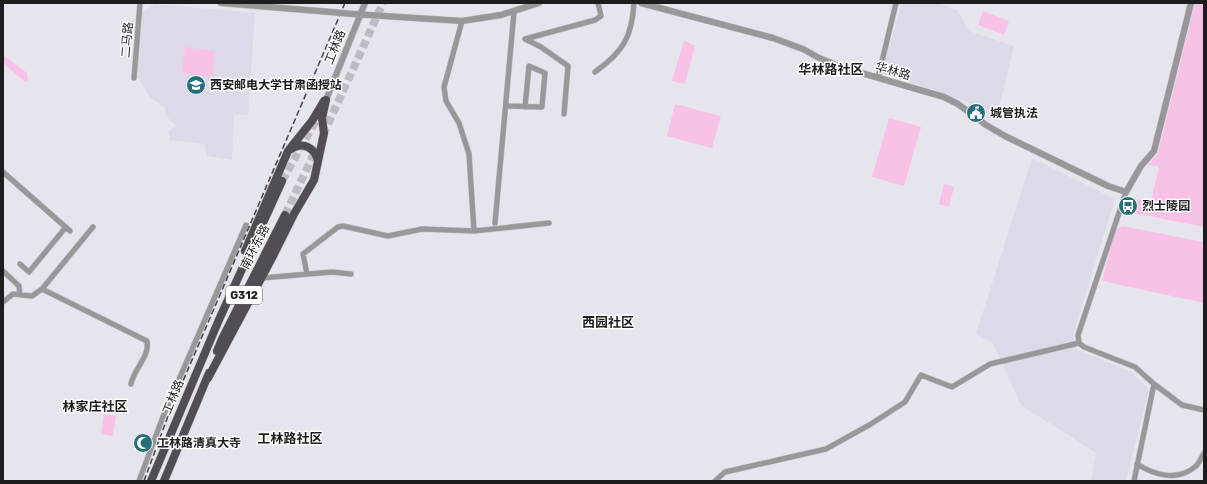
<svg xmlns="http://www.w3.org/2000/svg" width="1207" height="484" font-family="Rubik,'Noto Sans SC',sans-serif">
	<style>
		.built { fill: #ded9e9 }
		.green { fill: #f8c2e7 }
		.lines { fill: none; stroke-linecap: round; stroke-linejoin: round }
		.trunk-tunnel { stroke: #bebcc3; stroke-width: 8; stroke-dasharray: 8 4; stroke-linecap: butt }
		.minor-casing { stroke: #c2c0c7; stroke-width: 6 }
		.tertiary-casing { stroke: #c2c0c7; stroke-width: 7 }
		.trunk-casing { stroke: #c2c0c7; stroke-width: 9 }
		.minor { stroke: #9a979a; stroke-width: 5 }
		.tertiary { stroke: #9a979a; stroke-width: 6 }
		.trunk { stroke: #514d52; stroke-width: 8 }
		.rail { stroke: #454347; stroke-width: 1.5; stroke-dasharray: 6 3; stroke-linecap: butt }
		.tertiary-bridge-casing { stroke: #c2c0c7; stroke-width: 7; stroke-linecap: butt }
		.tertiary-bridge { stroke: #9a979a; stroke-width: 6 }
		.labels { text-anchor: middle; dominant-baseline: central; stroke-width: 3; stroke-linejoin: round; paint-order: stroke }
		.shield { fill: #fff; stroke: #616062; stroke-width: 1 }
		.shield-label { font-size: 11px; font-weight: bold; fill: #1d1c1f }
		.street-label { font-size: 12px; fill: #1d1c1f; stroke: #fff }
		.poi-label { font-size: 12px; font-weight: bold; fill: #1d1c1f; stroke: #fff; text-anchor: start }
		.neighbourhood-label { font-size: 13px; font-weight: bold; fill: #1d1c1f; stroke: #fff }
	</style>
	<rect width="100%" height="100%" fill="#e6e4ec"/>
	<path class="built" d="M902,3H938L958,11L969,31L1014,46L996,121L966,101L882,73Z
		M155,4L255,13L248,115L234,114L232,160L207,156L205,144L169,140V131L176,126L166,116L165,108L149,96L136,74L143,12Z
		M1032,158L1115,199L1073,334L1076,349L1133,373L1149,390L1126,481H1091L1096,453L1021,405L993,343L976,334Z"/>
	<path class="green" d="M1195,3H1204V227L1134,213L1137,199L1151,202L1159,166L1148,165L1158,153Z
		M983,11L1009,21L1004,35L978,25Z
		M684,40L695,46L685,84L672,81Z
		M185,47L215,51L212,77L182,73Z
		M3,55L27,73L28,81L25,82L3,63Z
		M675,104L721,116L712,148L667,136Z
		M889,118L921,127L904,186L872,177Z
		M944,184L954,187L949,207L939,204Z
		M1122,226L1203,242L1204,240V303L1102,281L1115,231Z
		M104,414L116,416L113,436L101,434Z"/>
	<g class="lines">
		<path class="trunk-tunnel" d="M323,135L383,3
			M282,181L319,115
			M285,215L317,147"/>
		<defs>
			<path id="minor" d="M462,21L444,87L446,101L459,123L469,154L474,231
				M595,72C623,52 632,37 634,3
				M134,78L140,3
				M878,78L896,3
				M507,106L542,107L545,73L529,66L525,107
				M564,114L568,66L541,47L525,39L595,20L601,16L598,3
				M3,172L70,231
				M495,223L514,12
				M20,264L29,272L66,227
				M3,271L19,286L20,295
				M307,274L303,254L338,227L343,226L388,236L422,229L474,231L549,223
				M262,278L332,272L351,274
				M42,289L147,341C150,357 134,368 131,384
				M3,302L13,294L32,296L42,289L93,227
				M1079,343L1078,335L1126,192
				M1154,384L1182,405L1204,410
				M1137,464C1154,475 1178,482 1196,466C1199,463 1202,457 1204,453
				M139,481L164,414L246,225
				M715,481L725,472L826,449L871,424L905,402L921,375L952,387L990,364L1079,343L1084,347L1135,367L1154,384L1134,481"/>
			<path id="tertiary" d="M221,3L331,12
				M641,3L773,38L803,49L819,58L841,67L944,97L958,104L986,125L1005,136L1108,186L1126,192L1141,166L1154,151L1191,3
				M353,14L462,21L501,15L539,3
				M326,100L365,3"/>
			<path id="trunk" d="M291,149C303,141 315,148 318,161
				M245,251L288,151L312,121L324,101
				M217,351L222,339L285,215
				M208,378L273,256L294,214L314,180L324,133L322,118L326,100
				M151,481L218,322L282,181
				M164,481L209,373"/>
		</defs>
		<use href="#minor" class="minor-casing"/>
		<use href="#tertiary" class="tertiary-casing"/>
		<use href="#trunk" class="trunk-casing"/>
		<use href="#minor" class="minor"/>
		<use href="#tertiary" class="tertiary"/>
		<use href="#trunk" class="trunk"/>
		<path class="rail" d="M144,481L168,416L345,3"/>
		<defs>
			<path id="tertiary-bridge" d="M331,12L353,14"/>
		</defs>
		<use href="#tertiary-bridge" class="tertiary-bridge-casing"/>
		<use href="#tertiary-bridge" class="tertiary-bridge"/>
	</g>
	<defs>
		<symbol id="university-disc" viewBox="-11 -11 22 22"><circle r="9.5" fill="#267079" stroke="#fff"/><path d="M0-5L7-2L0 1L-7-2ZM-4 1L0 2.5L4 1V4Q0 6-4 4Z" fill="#fff"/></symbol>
		<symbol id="civic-disc" viewBox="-11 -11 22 22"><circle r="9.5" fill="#267079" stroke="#fff"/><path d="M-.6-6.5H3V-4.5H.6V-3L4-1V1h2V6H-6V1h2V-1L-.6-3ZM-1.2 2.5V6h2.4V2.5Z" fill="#fff"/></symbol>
		<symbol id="bus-disc" viewBox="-11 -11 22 22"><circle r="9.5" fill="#267079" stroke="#fff"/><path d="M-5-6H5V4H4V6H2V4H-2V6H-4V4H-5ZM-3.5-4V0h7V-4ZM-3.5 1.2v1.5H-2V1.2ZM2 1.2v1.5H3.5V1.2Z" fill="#fff"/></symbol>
		<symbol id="mosque-disc" viewBox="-11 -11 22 22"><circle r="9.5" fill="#267079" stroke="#fff"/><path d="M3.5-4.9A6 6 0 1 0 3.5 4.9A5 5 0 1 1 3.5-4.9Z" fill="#fff"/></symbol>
	</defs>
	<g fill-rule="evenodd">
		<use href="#university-disc" x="185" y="74" width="22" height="22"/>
		<use href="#civic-disc" x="965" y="102" width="22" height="22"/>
		<use href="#bus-disc" x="1117" y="195" width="22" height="22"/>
		<use href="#mosque-disc" x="132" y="432" width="22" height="22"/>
	</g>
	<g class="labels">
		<rect class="shield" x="226" y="286" width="36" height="18" rx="3"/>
		<g class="shield-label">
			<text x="244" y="295">G312</text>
		</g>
		<g class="street-label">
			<text transform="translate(127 40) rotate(-85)">二马路</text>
			<text transform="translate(335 47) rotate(-68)">工林路</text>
			<text transform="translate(893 71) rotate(16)">华林路</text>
			<text transform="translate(255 247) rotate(-63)">南环东路</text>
			<text transform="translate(173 397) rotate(-67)">工林路</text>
		</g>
		<g class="poi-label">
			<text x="210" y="85">西安邮电大学甘肃函授站</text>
			<text x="990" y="113">城管执法</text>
			<text x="1142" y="206">烈士陵园</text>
			<text x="157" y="443">工林路清真大寺</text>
		</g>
		<g class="neighbourhood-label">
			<text x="831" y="69">华林路社区</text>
			<text x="608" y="322">西园社区</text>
			<text x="95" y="406">林家庄社区</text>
			<text x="290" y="438">工林路社区</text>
		</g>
	</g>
	<rect width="1207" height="484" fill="none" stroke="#1d1c1f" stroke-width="8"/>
</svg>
